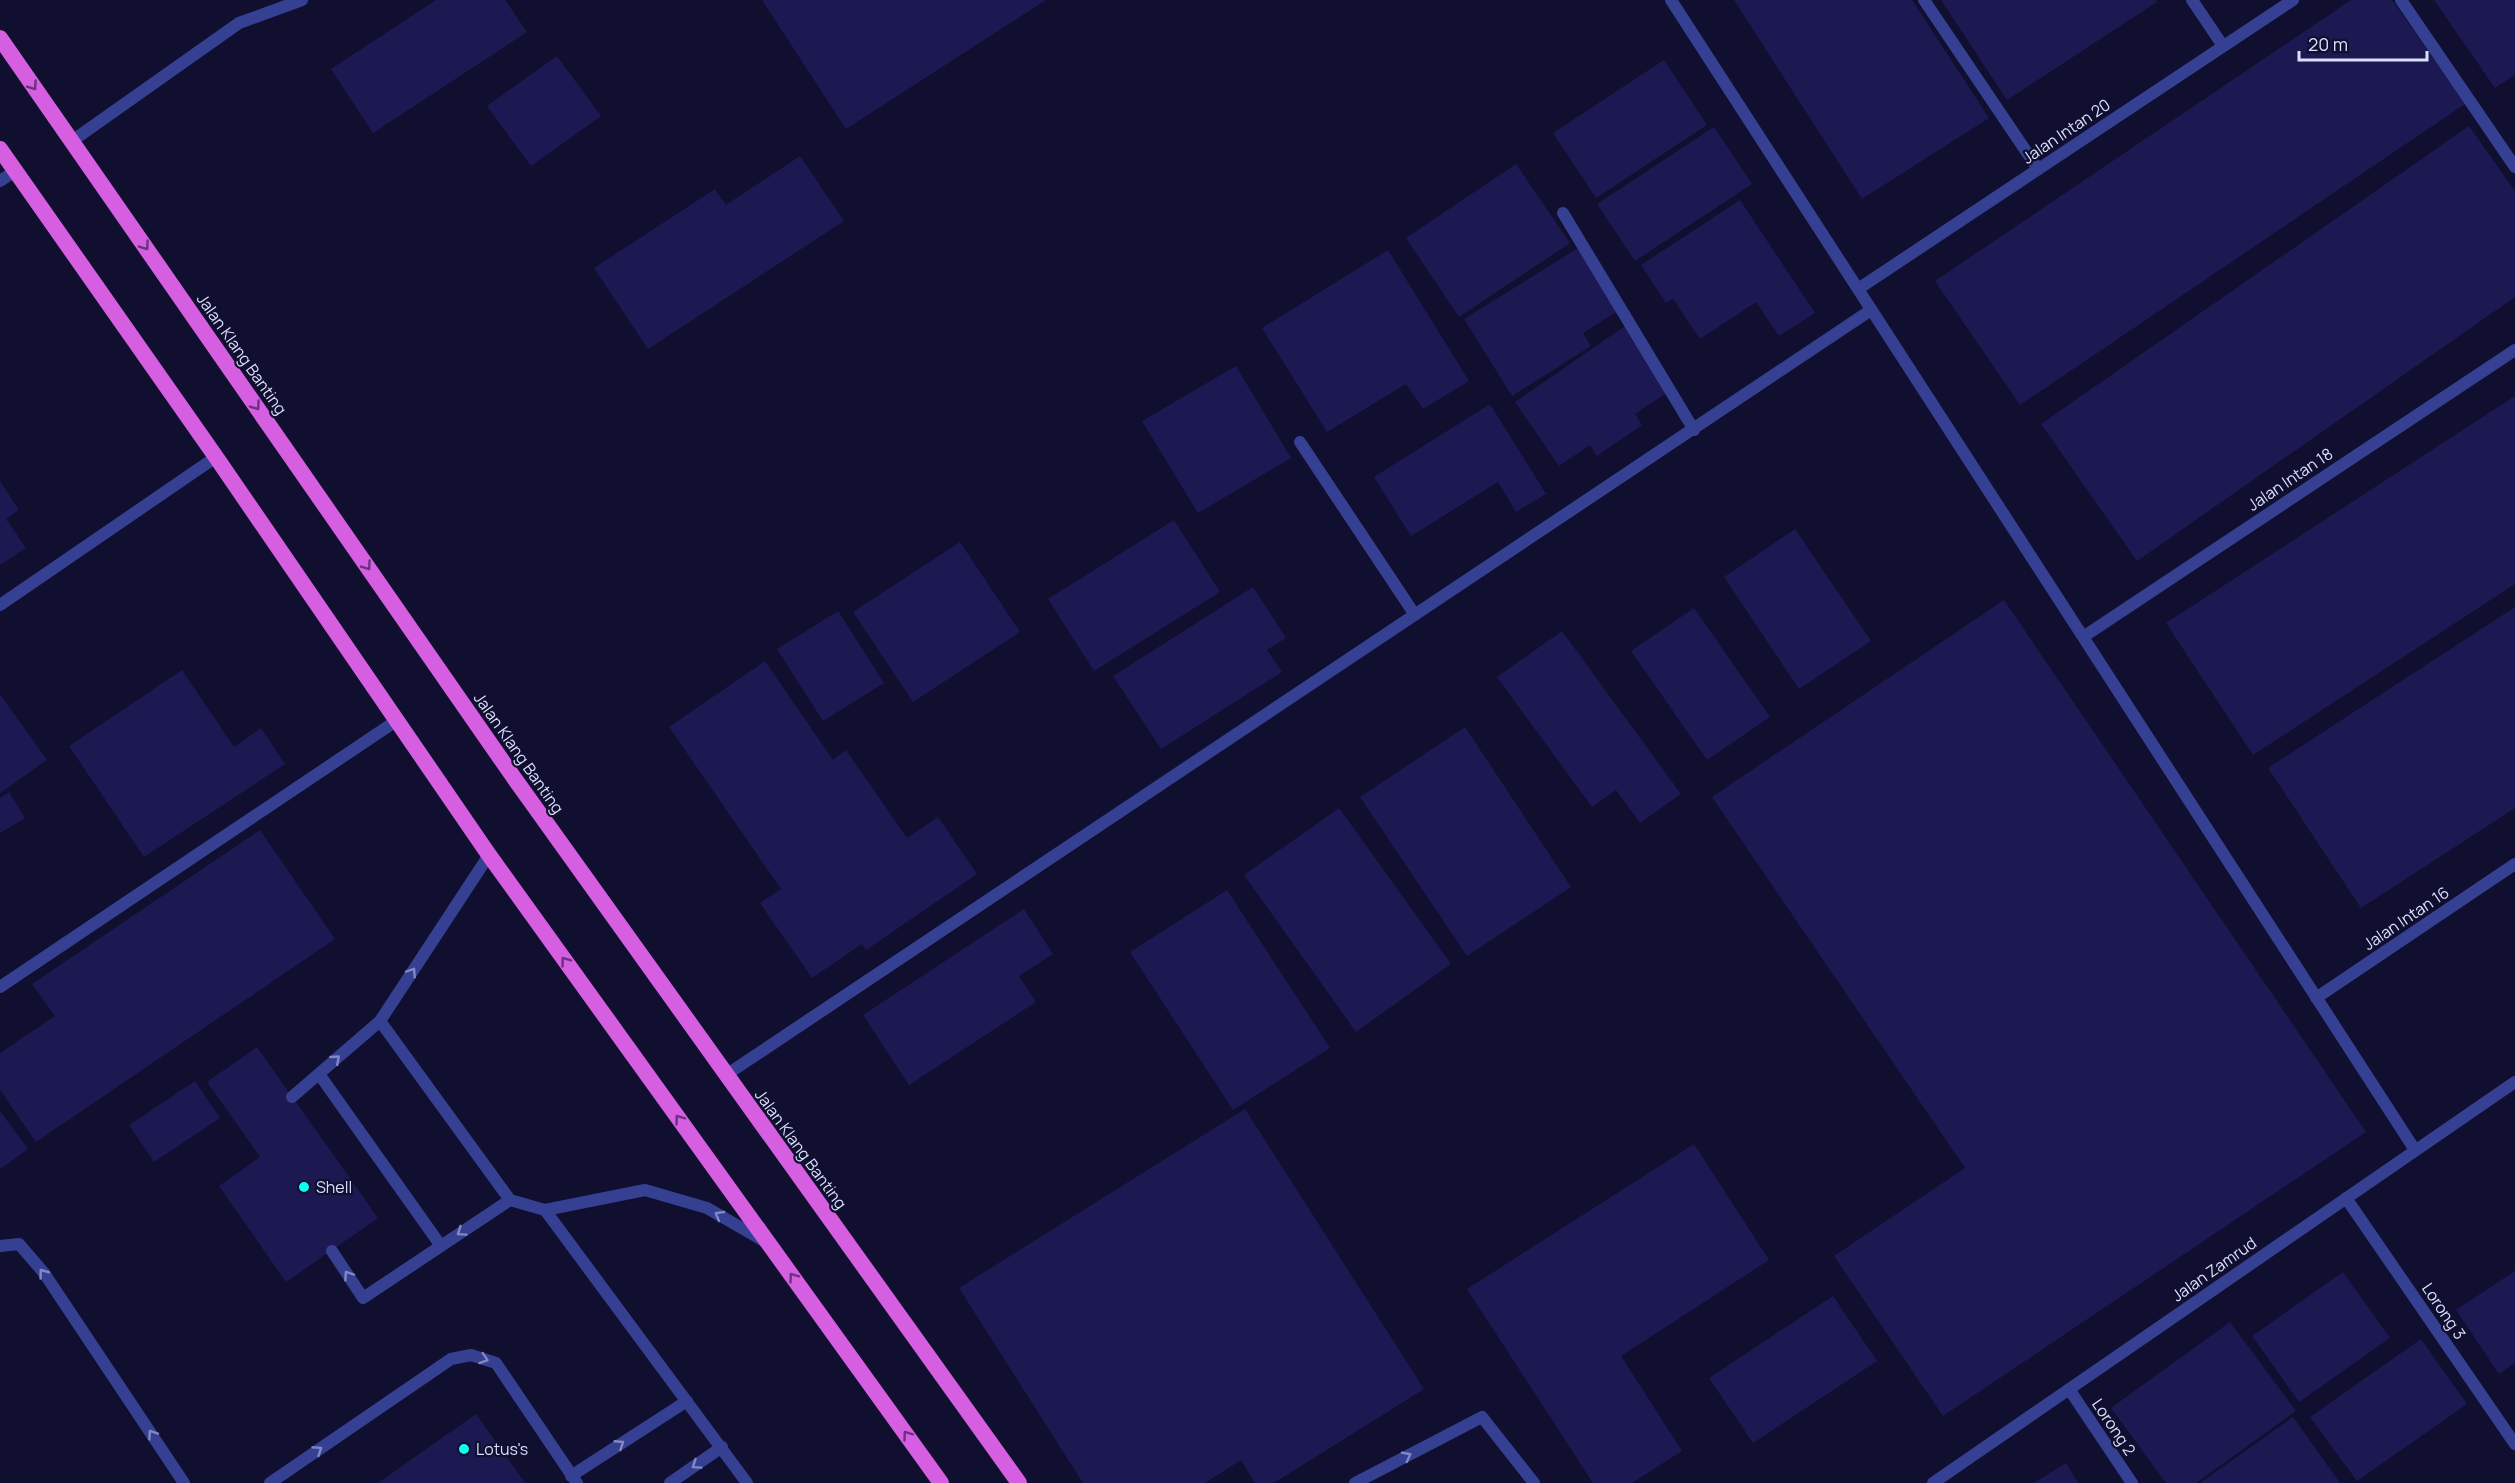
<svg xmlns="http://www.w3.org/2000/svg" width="2515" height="1483" font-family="Manrope,sans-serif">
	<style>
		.building { fill: #1c1952 }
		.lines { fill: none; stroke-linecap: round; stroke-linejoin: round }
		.service { stroke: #364093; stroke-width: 12 }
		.minor { stroke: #364093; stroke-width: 12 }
		.trunk { stroke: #d65ee0; stroke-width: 16 }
		.oneway { stroke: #69337f }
		.oneway2 { stroke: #8188c4 }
		.poi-dot { fill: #09fff2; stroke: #100f2f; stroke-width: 2 }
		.labels { text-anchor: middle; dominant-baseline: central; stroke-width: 4.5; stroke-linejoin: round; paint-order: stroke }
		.street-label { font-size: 16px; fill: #dddfff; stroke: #100f2f }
		.poi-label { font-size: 16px; fill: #dddfff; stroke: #100f2f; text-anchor: start }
	</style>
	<rect width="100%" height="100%" fill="#100f2f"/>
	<path class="building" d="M436,0H505L527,32L373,133L331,69Z
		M762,0H1046L846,129Z
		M1734,0H1912L1989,118L1862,199Z
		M1941,0H2156L2157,2L2007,100Z
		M2351,0H2392L2465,104L2020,405L1935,281Z
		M2434,0H2515V75L2495,88Z
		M557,56L601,116L531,166L487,106Z
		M1664,60L1707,125L1596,198L1553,133Z
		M2469,126L2515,191V297L2137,561L2041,424Z
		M1714,127L1752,184L1635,261L1597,204Z
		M800,156L844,221L648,349L594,268L715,189L726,205Z
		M1516,164L1570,243L1459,317L1406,238Z
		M1740,200L1815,313L1779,336L1756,302L1700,339L1673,299L1666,303L1641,265Z
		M1578,248L1618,311L1583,333L1591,346L1512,396L1464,319Z
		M1388,250L1469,381L1423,409L1406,384L1327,432L1262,328Z
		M1625,326L1669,391L1635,414L1642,425L1597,456L1590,445L1559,466L1515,402Z
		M1236,366L1291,458L1198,513L1142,421Z
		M2515,396V584L2253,755L2166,623Z
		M1490,404L1546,494L1516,512L1498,482L1411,536L1374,477Z
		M0,481L19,510L6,519L26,548L0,565Z
		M1174,520L1220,592L1094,671L1048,599Z
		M1795,529L1871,641L1799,689L1724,577Z
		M960,542L1020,632L913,702L853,612Z
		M1253,587L1286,638L1267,650L1282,672L1161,749L1113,676Z
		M2004,600L2366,1132L1943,1416L1834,1256L1965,1168L1712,797Z
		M2515,607V808L2361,908L2268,768Z
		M1694,608L1770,717L1707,760L1631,651Z
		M838,611L884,683L823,721L777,649Z
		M1562,631L1681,794L1640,823L1616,790L1592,807L1497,677Z
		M765,661L833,760L846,750L907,838L938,817L977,874L866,950L862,944L812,978L760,903L781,889L669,727Z
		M182,670L234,747L261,728L285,764L144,857L69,746Z
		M0,694L47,760L0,793Z
		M1465,727L1571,887L1467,956L1360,797Z
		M9,792L25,818L0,833V798Z
		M1339,808L1451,964L1356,1032L1244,875Z
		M260,830L335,939L36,1142L0,1090V1053L55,1016L32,984Z
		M1227,890L1330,1048L1233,1110L1130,952Z
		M1024,909L1053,954L1019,976L1036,1002L909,1085L863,1015Z
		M257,1047L378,1218L286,1282L219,1186L260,1157L207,1082Z
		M195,1081L220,1118L154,1162L129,1125Z
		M1245,1109L1424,1389L1274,1483H1255L1241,1460L1205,1483H1083L959,1288Z
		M0,1111L28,1149L0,1169Z
		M1694,1144L1769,1260L1621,1356L1682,1451L1632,1483H1593L1467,1289Z
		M2515,1271V1363L2499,1374L2456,1310Z
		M2343,1272L2390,1338L2299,1402L2252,1336Z
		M1833,1296L1877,1361L1753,1443L1709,1378Z
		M2230,1322L2296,1411L2196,1483H2166L2111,1408Z
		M2421,1339L2467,1404L2357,1481L2310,1417Z
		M476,1414L525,1483H378Z
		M2293,1417L2340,1483H2200Z
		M2066,1463L2078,1483H2034Z"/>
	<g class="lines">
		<path class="service" d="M1924,0L2038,169
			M2401,0L2515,167
			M72,141L239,23L302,0
			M380,1021L510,1200L545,1210L645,1190L707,1208L766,1242
			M319,1074L441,1246
			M292,1097L380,1021L489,855
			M545,1210L747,1483
			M0,1246L19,1244L44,1273L184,1483
			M332,1251L363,1298L510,1200
			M571,1476L687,1401
			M270,1483L451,1359L471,1355L496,1363L577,1483
			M670,1483L722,1447
			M1355,1483L1482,1417L1534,1483"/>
		<path class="minor" d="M1671,0L2415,1150
			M2192,0L2223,46
			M0,181L15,171
			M1563,213L1694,430
			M1858,289L2293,0
			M1300,442L1415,615
			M0,605L216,457
			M2083,637L2515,350
			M0,987L396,721
			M2316,998L2515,864
			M726,1075L1871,310
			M2346,1198L2515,1444
			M2069,1389L2132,1483
			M1933,1483L2515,1082"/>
		<path class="trunk" d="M0,38L512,775L1019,1483
			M0,149L216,457L489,855L941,1483"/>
	</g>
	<defs><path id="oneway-chevron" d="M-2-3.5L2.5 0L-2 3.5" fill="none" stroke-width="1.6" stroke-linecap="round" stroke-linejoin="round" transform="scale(1.5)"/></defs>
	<g class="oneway">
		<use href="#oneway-chevron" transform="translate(33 86) rotate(55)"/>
		<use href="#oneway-chevron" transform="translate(145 246) rotate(55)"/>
		<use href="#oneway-chevron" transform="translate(256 406) rotate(55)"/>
		<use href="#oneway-chevron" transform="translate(367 566) rotate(55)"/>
		<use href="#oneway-chevron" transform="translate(565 961) rotate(-126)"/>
		<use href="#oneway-chevron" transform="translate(679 1119) rotate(-126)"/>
		<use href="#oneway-chevron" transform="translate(793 1277) rotate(-126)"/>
		<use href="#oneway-chevron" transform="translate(907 1435) rotate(-126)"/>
	</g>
	<g class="oneway2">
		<use href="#oneway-chevron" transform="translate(412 972) rotate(-57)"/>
		<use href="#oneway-chevron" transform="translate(336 1059) rotate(-41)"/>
		<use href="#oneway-chevron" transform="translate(719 1215) rotate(-150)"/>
		<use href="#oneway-chevron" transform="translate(461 1232) rotate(146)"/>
		<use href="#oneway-chevron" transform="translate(43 1273) rotate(-127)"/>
		<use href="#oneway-chevron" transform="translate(348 1275) rotate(-124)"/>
		<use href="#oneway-chevron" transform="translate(484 1359) rotate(18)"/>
		<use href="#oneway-chevron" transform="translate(152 1434) rotate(-124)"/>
		<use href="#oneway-chevron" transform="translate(620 1444) rotate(-33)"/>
		<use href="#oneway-chevron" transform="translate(318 1450) rotate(-34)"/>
		<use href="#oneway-chevron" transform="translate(1407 1456) rotate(-27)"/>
		<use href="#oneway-chevron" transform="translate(696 1465) rotate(146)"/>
	</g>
	<g class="poi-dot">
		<circle cx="304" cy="1187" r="6"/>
		<circle cx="464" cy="1449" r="6"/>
	</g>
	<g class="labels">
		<g class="street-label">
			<text transform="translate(2066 131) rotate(-34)">Jalan Intan 20</text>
			<text transform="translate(242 354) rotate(55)">Jalan Klang Banting</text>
			<text transform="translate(2290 479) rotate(-34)">Jalan Intan 18</text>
			<text transform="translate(519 753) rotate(55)">Jalan Klang Banting</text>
			<text transform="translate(2406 918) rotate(-34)">Jalan Intan 16</text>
			<text transform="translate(801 1149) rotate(54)">Jalan Klang Banting</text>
			<text transform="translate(2214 1269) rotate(-35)">Jalan Zamrud</text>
			<text transform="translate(2444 1311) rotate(56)">Lorong 3</text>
			<text transform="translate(2114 1427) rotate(56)">Lorong 2</text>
		</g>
		<g class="poi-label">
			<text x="316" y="1187">Shell</text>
			<text x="476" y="1449">Lotus's</text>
		</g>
	</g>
	<path d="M2299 51v9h128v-9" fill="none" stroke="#dddfff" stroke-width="3"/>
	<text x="2308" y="51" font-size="18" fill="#dddfff" stroke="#100f2f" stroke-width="4.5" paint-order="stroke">20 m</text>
</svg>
